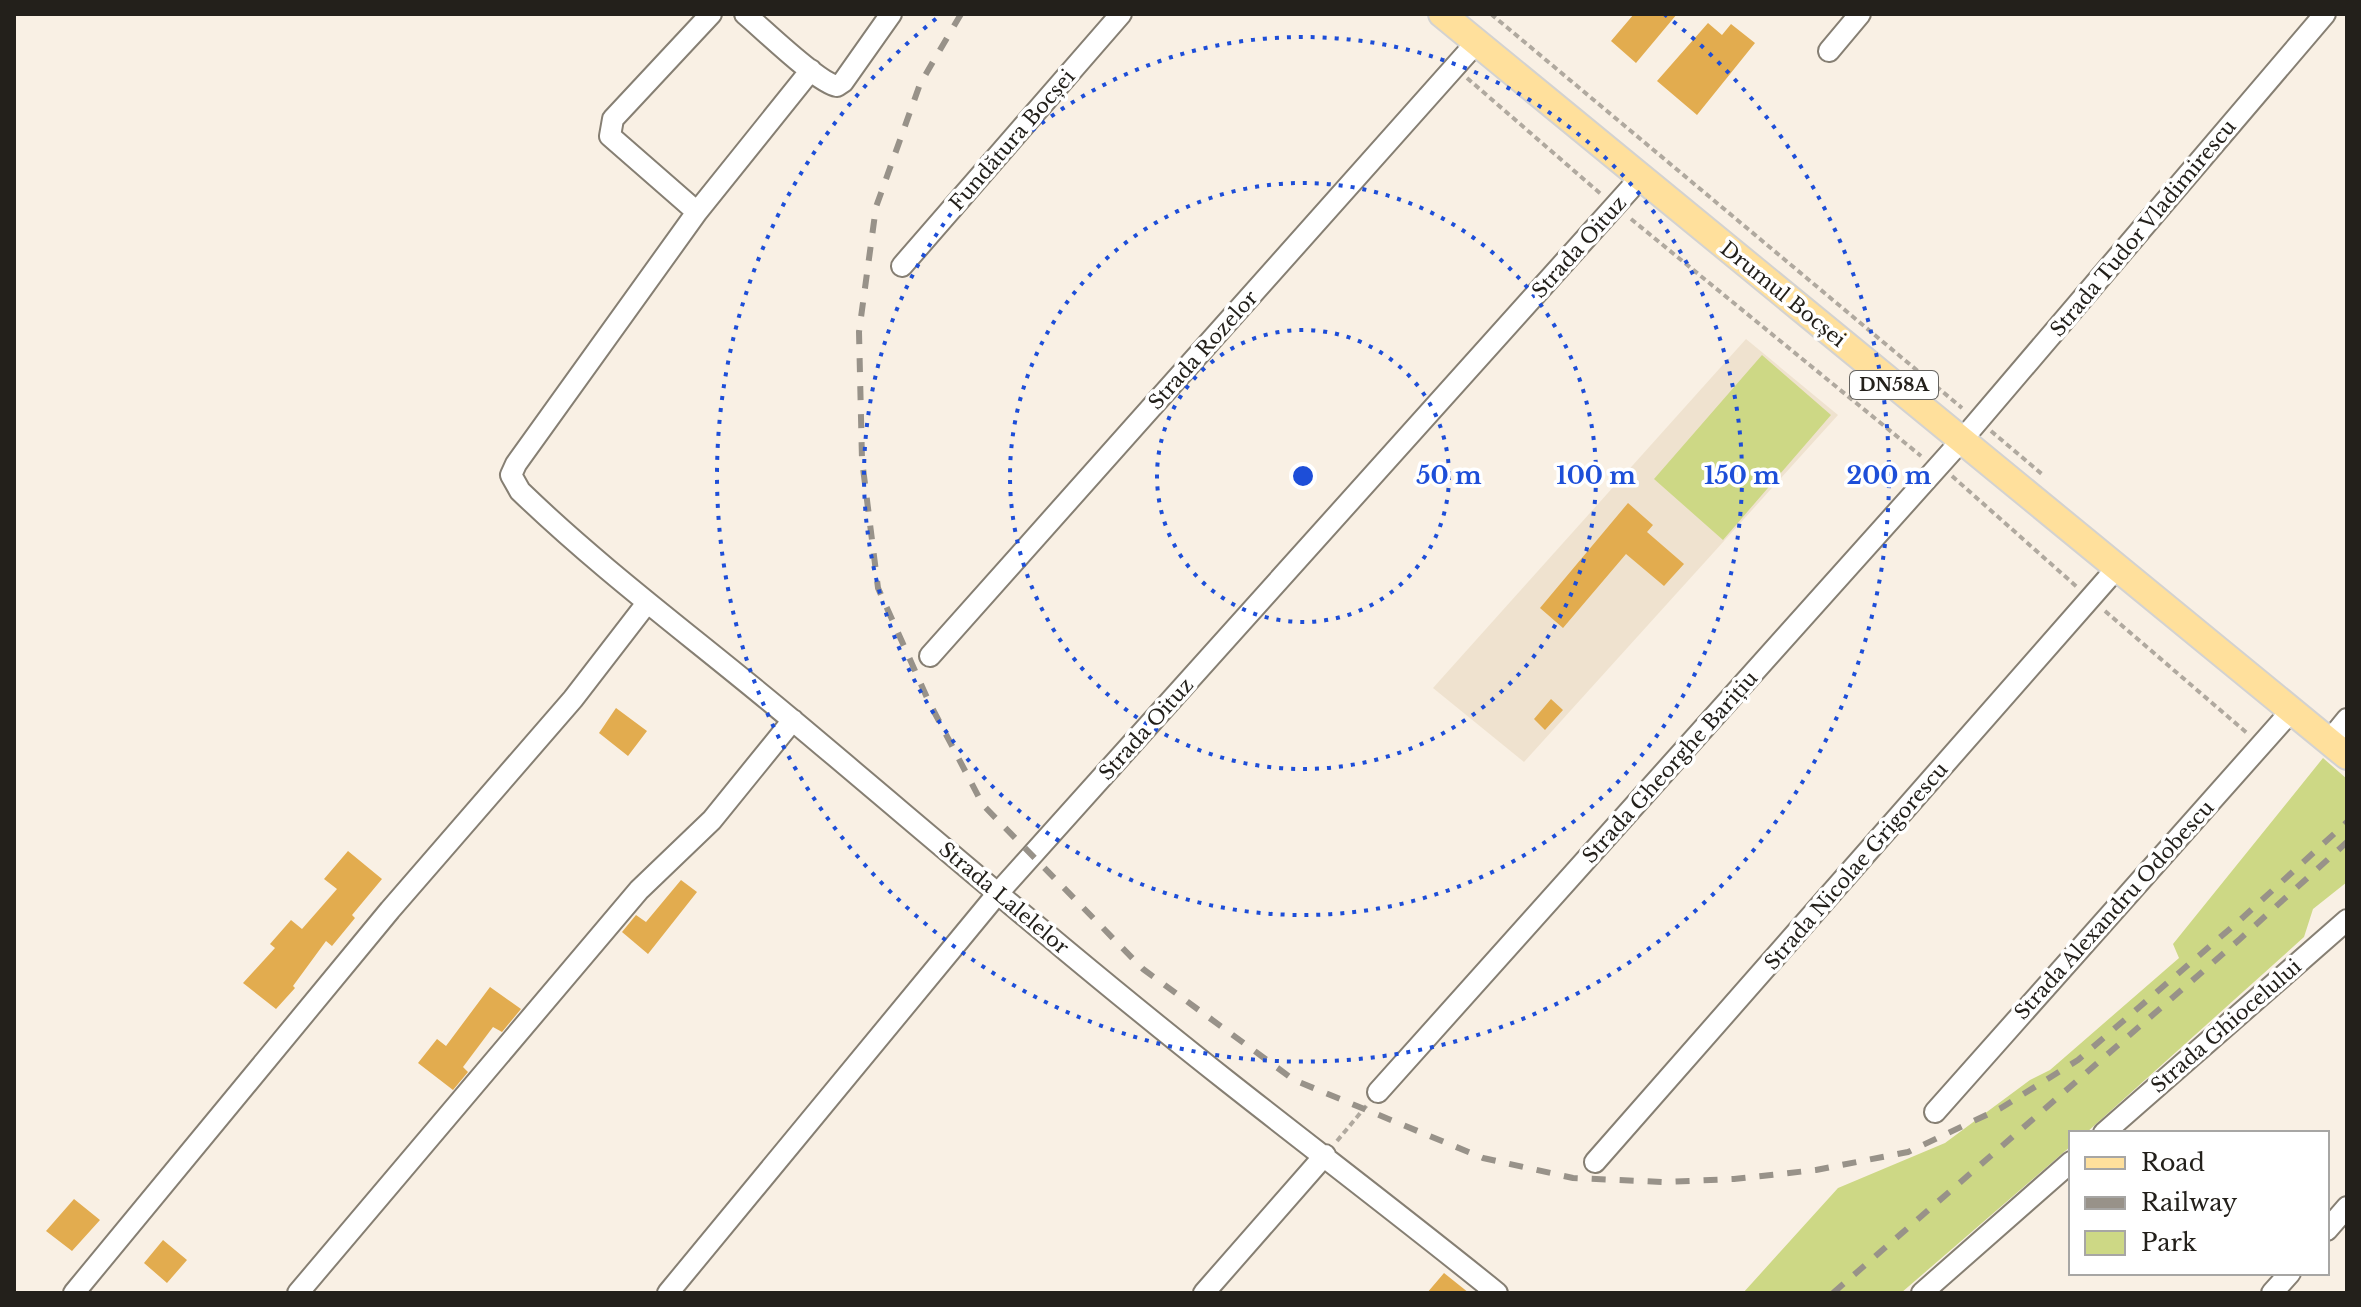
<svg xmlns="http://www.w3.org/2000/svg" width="2361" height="1307" font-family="'Libre Baskerville',serif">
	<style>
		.built { fill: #efe2cf }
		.green { fill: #cdd885 }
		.building { fill: #e2ac4f }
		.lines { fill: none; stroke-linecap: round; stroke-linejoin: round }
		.minor-casing { stroke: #867f73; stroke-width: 24 }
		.major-casing { stroke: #d3d2d1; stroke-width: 30 }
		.path { stroke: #b0a99f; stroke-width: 4; stroke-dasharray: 6 4; stroke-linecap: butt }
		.minor { stroke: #fff; stroke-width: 20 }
		.major { stroke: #ffe09c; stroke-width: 26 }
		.rail { stroke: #989289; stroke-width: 6; stroke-dasharray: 14 14; stroke-linecap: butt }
		.ring { fill: none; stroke: #1d4ed8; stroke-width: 4; stroke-dasharray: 4 8 }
		.labels { text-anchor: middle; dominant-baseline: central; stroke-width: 7; stroke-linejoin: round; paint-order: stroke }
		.shield { fill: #fff; stroke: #65635f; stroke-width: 2 }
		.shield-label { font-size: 18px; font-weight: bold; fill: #23201b }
		.street-label { font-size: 20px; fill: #23201b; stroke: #fff }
		.centre { fill: #1d4ed8; stroke: #fff; stroke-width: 4 }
		.ring-label { font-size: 24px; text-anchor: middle; font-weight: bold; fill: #1d4ed8; stroke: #fff; stroke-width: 7; stroke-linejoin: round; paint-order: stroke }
	</style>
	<rect width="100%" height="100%" fill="#f9f0e4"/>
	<path class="built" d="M1746,339L1838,415L1524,762L1433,688Z"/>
	<path class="green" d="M1762,355L1831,415L1723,540L1654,479Z
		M2323,758L2347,779V882L2313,909L2304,937L2086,1133H2071V1146L1901,1293H1743L1838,1188L1945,1143L2030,1080L2050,1070L2179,958L2173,944Z"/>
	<path class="building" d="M1634,14H1677L1636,63L1611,41Z
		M1708,23L1722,35L1731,24L1755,43L1697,115L1657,81Z
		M1628,503L1653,525L1647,532L1684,564L1664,586L1626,554L1563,628L1540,608Z
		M1551,699L1563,710L1545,730L1534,719Z
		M616,708L647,731L628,756L599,733Z
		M348,851L382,879L352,915L355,918L332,946L326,941L293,986L295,988L276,1009L243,983L275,948L270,944L291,920L302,929L337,889L324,879Z
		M681,880L697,892L648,954L622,932L636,915L646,922Z
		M490,987L521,1009L502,1032L493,1027L463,1067L468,1072L453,1090L418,1063L437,1039L446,1046Z
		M74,1199L100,1220L72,1251L46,1231Z
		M163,1240L187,1260L167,1283L144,1263Z
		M1444,1273L1469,1293H1427Z"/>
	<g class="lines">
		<defs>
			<path id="minor" d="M745,14C763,29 818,83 837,86L843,82L891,14
				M1829,51L1860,14
				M811,70L697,212L516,464L511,475L520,491C607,575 705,646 797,724C940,844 1081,966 1227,1081C1317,1152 1408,1221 1497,1293
				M697,212L610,136L613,119L711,14
				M902,266L1121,14
				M930,656L1476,43
				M2329,741L2347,719
				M1378,1092L1961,441L2325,14
				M1935,1112L2293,709
				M2104,1133L2347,920
				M1595,1162L2116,569
				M2327,1230L2347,1207
				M74,1293L390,910L573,699L647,603
				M298,1293L639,890L712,820L793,720
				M668,1293L998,893L1640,178
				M1204,1293L1325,1155
				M1922,1293L2071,1162
				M2272,1293L2290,1273"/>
			<path id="major" d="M1442,14L2347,756"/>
		</defs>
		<use href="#minor" class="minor-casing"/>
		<use href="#major" class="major-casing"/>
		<path class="path" d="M1491,14L1962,408
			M1467,78L1602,195
			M1631,219L1921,456
			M1991,431L2043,475
			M1952,476L2077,587
			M2105,611L2247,733
			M1337,1141L1367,1105"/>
		<use href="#minor" class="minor"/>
		<use href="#major" class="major"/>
		<path class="rail" d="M961,14L920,84L876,207L859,332L862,460L878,588L929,702L983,805L1143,969L1294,1080L1483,1158L1573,1178L1664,1182L1734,1179L1816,1170L1908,1152L2001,1108L2078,1060L2239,921L2347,822
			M1833,1293L2240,939L2347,842"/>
	</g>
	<g class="ring">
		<circle cx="1303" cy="476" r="146"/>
		<circle cx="1303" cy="476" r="293"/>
		<circle cx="1303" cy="476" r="439"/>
		<path d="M1664 14A586 586 0 1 1 942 14"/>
	</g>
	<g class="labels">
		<rect class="shield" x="1850" y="371" width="88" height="28" rx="6"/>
		<g class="shield-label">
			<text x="1894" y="385">DN58A</text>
		</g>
		<g class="street-label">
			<text transform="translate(1012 140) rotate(-49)">Fundătura Bocșei</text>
			<text transform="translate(2143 228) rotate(-50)">Strada Tudor Vladimirescu</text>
			<text transform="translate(1579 247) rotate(-48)">Strada Oituz</text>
			<text transform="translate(1783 294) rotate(39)">Drumul Bocșei</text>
			<text transform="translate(1203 350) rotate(-48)">Strada Rozelor</text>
			<text transform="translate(1146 729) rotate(-48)">Strada Oituz</text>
			<text transform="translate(1670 767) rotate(-48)">Strada Gheorghe Barițiu</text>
			<text transform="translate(1856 866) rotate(-49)">Strada Nicolae Grigorescu</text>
			<text transform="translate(1004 898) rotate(40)">Strada Lalelelor</text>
			<text transform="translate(2114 910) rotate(-48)">Strada Alexandru Odobescu</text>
			<text transform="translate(2226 1026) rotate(-41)">Strada Ghiocelului</text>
		</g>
	</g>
	<circle cx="1303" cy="476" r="12" class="centre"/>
	<g class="ring-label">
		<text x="1449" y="484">50 m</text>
		<text x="1596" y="484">100 m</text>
		<text x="1742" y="484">150 m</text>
		<text x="1889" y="484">200 m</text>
	</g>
	<rect width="2361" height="1307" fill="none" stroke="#23201b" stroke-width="32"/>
	<rect x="2069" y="1131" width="260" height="144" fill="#ffffff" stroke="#a7a6a4" stroke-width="2"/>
	<rect x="2085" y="1157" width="40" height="12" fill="#ffe09c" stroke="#a7a6a4" stroke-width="2"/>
	<text x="2141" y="1171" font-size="24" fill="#23201b">Road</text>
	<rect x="2085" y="1197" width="40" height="12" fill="#989289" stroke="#a7a6a4" stroke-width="2"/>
	<text x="2141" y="1211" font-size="24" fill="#23201b">Railway</text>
	<rect x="2085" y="1231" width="40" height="24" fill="#cdd885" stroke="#a7a6a4" stroke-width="2"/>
	<text x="2141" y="1251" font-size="24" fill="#23201b">Park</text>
</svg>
